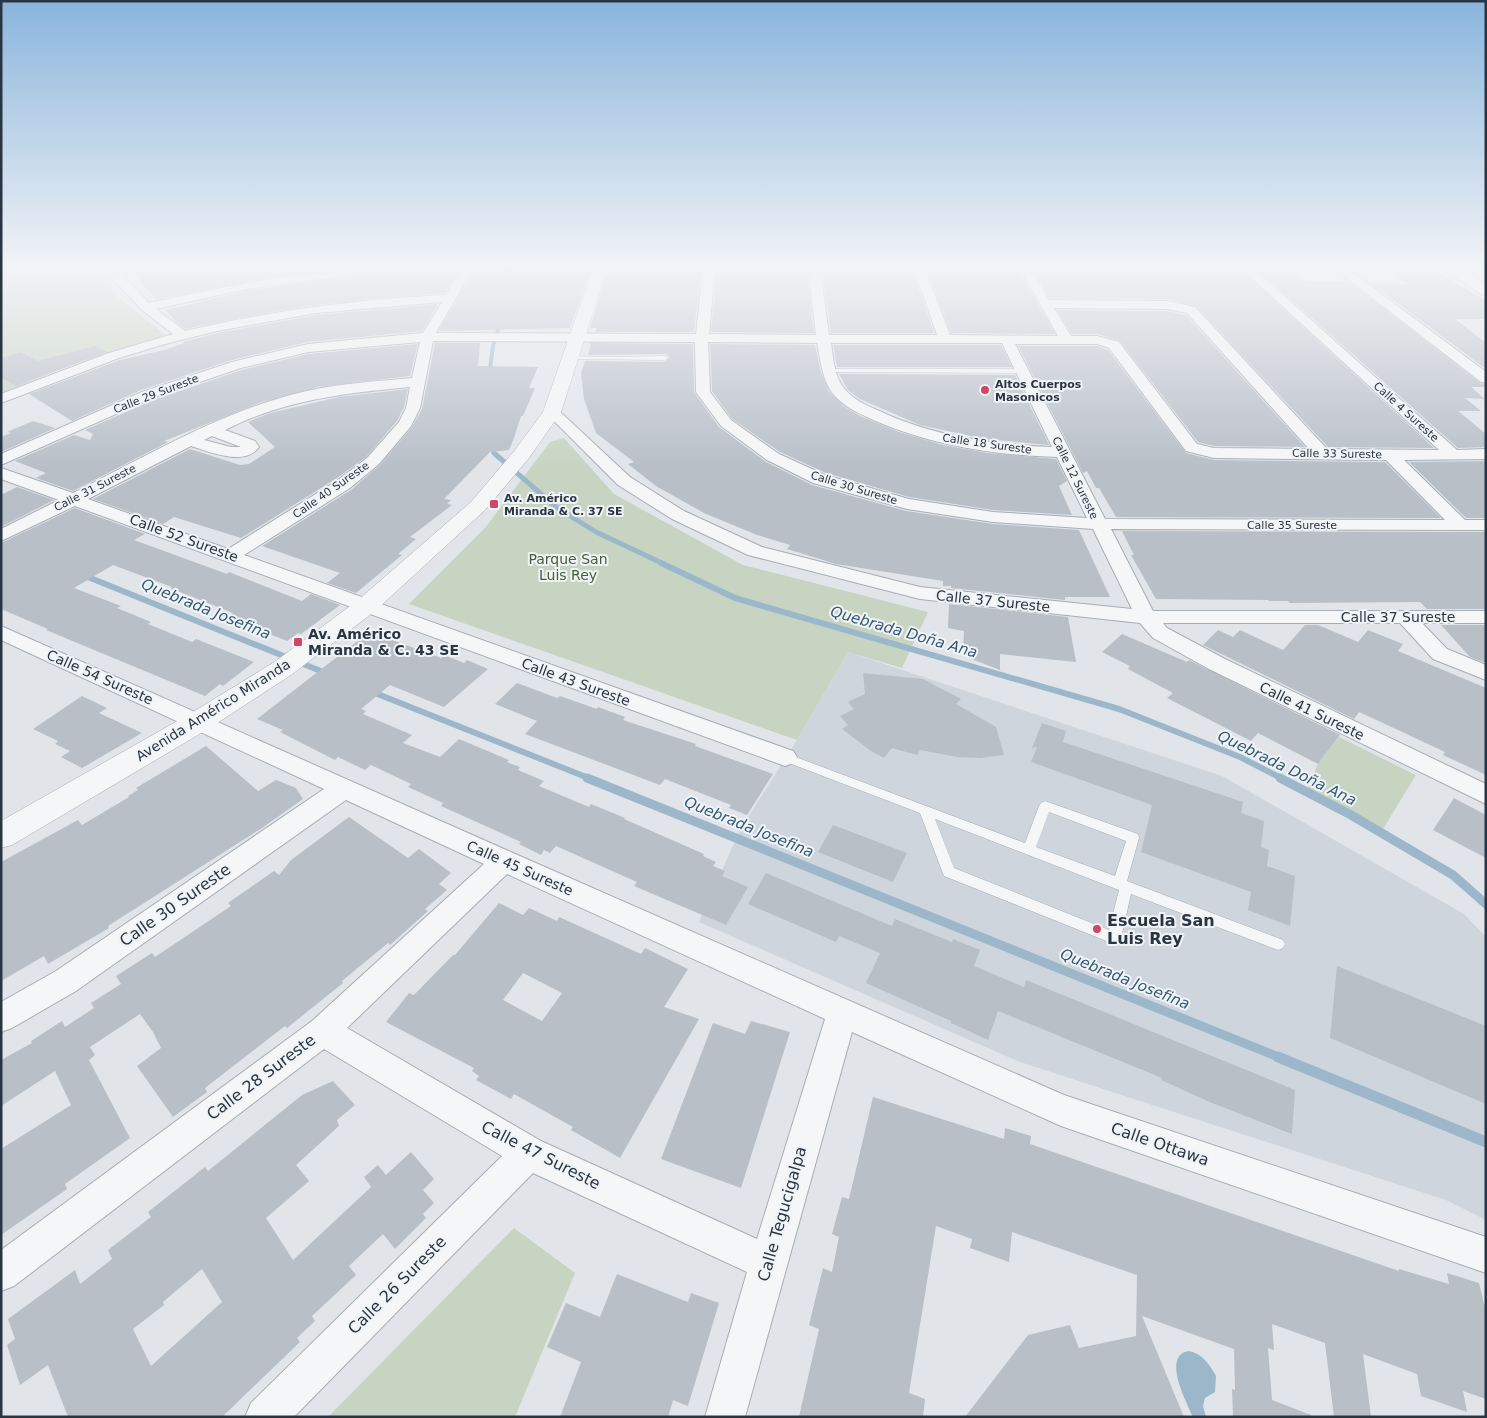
<svg xmlns="http://www.w3.org/2000/svg" width="1487" height="1418" font-family="'DejaVu Sans',sans-serif">
	<style>
		.built { fill: #cfd5dc }
		.green { fill: #c8d4c2 }
		.water { fill: #9cb7ca }
		.lines { fill: none; stroke-linecap: round; stroke-linejoin: round }
		.stream-far4 { stroke: #9cb7ca; stroke-width: 4 }
		.stream-far3 { stroke: #9cb7ca; stroke-width: 5 }
		.stream-far2 { stroke: #9cb7ca; stroke-width: 6 }
		.stream-far1 { stroke: #9cb7ca; stroke-width: 9 }
		.stream { stroke: #9cb7ca; stroke-width: 11 }
		.building { fill: #b8bfc7; fill-rule: evenodd }
		.service-casing { stroke: #a6adb4; stroke-width: 1 }
		.minor-casing { stroke: #a6adb4; stroke-width: 2 }
		.tertiary-casing { stroke: #a6adb4; stroke-width: 1 }
		.primary-casing { stroke: #a0abb6; stroke-width: 1 }
		.service { fill: #f4f6f8; fill-rule: evenodd }
		.minor { fill: #f4f6f8; fill-rule: evenodd }
		.tertiary { fill: #f4f6f8; fill-rule: evenodd }
		.primary { fill: #fff; fill-rule: evenodd }
		.poi-dot { fill: #cf4668; stroke: #f1f4f7; stroke-width: 2 }
		.labels { text-anchor: middle; dominant-baseline: central; stroke-width: 4; stroke-linejoin: round; paint-order: stroke }
		.far-poi-label { font-size: 11px; font-weight: bold; fill: #293542; stroke: #f1f4f7; text-anchor: start }
		.far-street-label { font-size: 11px; fill: #293542; stroke: #f1f4f7 }
		.street-label { font-size: 14px; fill: #293542; stroke: #f1f4f7 }
		.park-label { font-size: 14px; fill: #425e36; stroke: #f1f4f7 }
		.poi-label { font-size: 14px; font-weight: bold; fill: #293542; stroke: #f1f4f7; text-anchor: start }
		.water-label { font-size: 15px; font-style: italic; fill: #335876; stroke: #f1f4f7 }
		.near-street-label { font-size: 16px; fill: #293542; stroke: #f1f4f7 }
		.near-poi-label { font-size: 16px; font-weight: bold; fill: #293542; stroke: #f1f4f7; text-anchor: start }
	</style>
	<rect width="100%" height="100%" fill="#e1e5ea"/>
	<path class="built" d="M848,652L1222,776L1464,914L1486,937V1220L1446,1200L1020,1062L699,922L740,830L797,740Z"/>
	<path class="green" d="M110,269L112,292L165,335L65,367L1,394V270Z
		M564,438L614,494L743,565L928,612L902,668L848,652L797,740L409,604L485,528L550,442Z
		M1339,737L1416,775L1383,829L1308,788L1318,764Z
		M514,1228L575,1273L515,1417H328Z"/>
	<path class="water" d="M1189,1351C1203,1354 1209,1364 1216,1376L1215,1392L1205,1398L1203,1406L1206,1417H1193C1187,1403 1161,1355 1189,1351Z"/>
	<g class="lines">
		<path class="stream-far4" d="M489,376L493,346L500,323"/>
		<path class="stream-far3" d="M492,443L494,453L556,507L596,532L664,564"/>
		<path class="stream-far2" d="M661,563L735,598L1119,709L1240,757L1283,779
			M83,575L328,674
			M370,691L591,779"/>
		<path class="stream-far1" d="M587,778L1281,1058
			M1280,778L1351,815L1453,875L1486,904"/>
		<path class="stream" d="M1278,1057L1486,1142"/>
	</g>
	<path class="building" d="M134,269H158V271L171,269L320,271L265,278L157,299L142,284Z
		M440,269H459L445,293L380,298L315,305L249,316L185,329L176,322L166,310L246,291L380,273Z
		M474,269H591L570,328L439,331Z
		M609,269L701,271L694,332H595L597,328H590Z
		M786,269H806L814,333L711,332L717,271Z
		M822,269H912L934,333H831Z
		M927,269L1018,270L1055,334L951,333Z
		M1033,269L1242,271L1434,448L1328,447L1196,306L1167,299L1050,298Z
		M1259,271H1284L1291,272L1306,281H1340L1352,284L1480,383L1486,385V387H1471L1485,399L1465,398L1481,411H1458L1486,434V447L1458,448Z
		M1435,271L1486,301V319H1455L1486,343V369L1372,284H1407L1389,272Z
		M438,304L422,331L308,342L232,360L141,390L72,421L29,394L120,360L164,350L184,343L183,342L217,333L316,315Z
		M1057,310L1167,311L1186,315L1305,447L1214,446L1198,442L1120,341L1097,334H1072Z
		M435,343H480L478,366L538,367L529,388H535L523,416H521L514,438L509,450L490,452L444,499L451,500L447,504L452,505L410,537L416,539L398,554L402,555L356,593L327,583L340,573L262,546L351,490L380,465L412,427L422,409Z
		M591,343L693,344L694,392L719,427L766,462L812,485L906,511L993,524L1079,530L1110,597H1065V600L951,588V586H943V581L836,564L787,549L790,545L757,535L704,513L656,486L628,464L634,462L596,433L584,399L581,373L585,361L665,362L670,357L665,354L588,355Z
		M418,344L410,376L318,387L259,403L164,441L168,442L73,491L36,478L46,473L15,461L74,435L90,440L93,434L85,430L153,400L242,370L308,354Z
		M710,344L815,345L821,372L829,391L843,406L860,416L899,432L943,445L988,453L1056,459L1067,481L1059,486L1072,515L993,510L909,497L826,473L780,452L732,419L712,391Z
		M833,345H1001L1012,367H837Z
		M95,346L107,352L16,386L1,377V358L21,352L38,361Z
		M1018,346H1097L1108,350L1186,453L1214,460L1385,462L1441,518L1116,517L1099,488H1096L1087,471L1083,473Z
		M839,374L1015,375L1049,445L985,439L920,425L860,399L848,390Z
		M408,389L404,407L397,421L366,457L337,478L241,538L174,517L163,524L93,499L190,449L240,465L249,464L275,447L248,422L270,413L339,397Z
		M33,421L55,428L1,452V437L11,433L7,432Z
		M1486,461V518H1466L1409,462Z
		M17,487L54,500L1,527V495Z
		M75,508L145,534L134,540L227,574L229,572L302,601L311,594L340,605L301,634L298,633L287,641L228,617L233,613L170,588L172,587L113,565L74,588L121,606L117,608L151,622L148,624L192,642L196,639L254,662L223,686L220,684L205,696L46,630L48,629L1,609V543Z
		M1122,531L1486,532V609H1427L1420,602L1290,603L1288,601H1268L1269,600L1156,599L1131,555H1134Z
		M949,604L1068,617L1076,662L1000,654V670L969,658V652L963,651L964,631L948,628Z
		M1305,625H1318L1358,642L1368,630L1403,644L1398,651L1486,688V775L1443,755L1445,752L1398,730L1359,712L1354,719L1203,645L1218,630L1233,637L1240,630L1283,650Z
		M1441,625H1486V663L1470,657Z
		M373,629L398,639L395,641L441,658L444,655L464,663L467,660L488,669L444,707L390,685L361,709L366,711L363,714L412,735L403,743L440,757L459,739L509,760L507,762L520,767L518,770L544,781L539,786L589,807L591,804L625,818L624,819L704,854L703,856L716,862L713,866L725,871L722,876L748,887L726,925L634,886L637,882L556,846L550,853L544,850L541,855L519,844L521,842L441,806L443,803L408,787L411,784L371,765L365,770L338,757L335,760L280,732L283,730L257,719Z
		M1122,634L1187,662L1189,660L1340,735L1318,764L1258,733L1251,741L1167,698L1173,693L1128,669L1130,666L1102,652Z
		M863,673L923,679L961,699L956,704L996,727L1004,755L980,758L957,757L920,750L917,755L892,748L884,758L871,751L842,729L848,725L840,716L854,709L848,702L865,694Z
		M517,683L557,698L560,696L597,709L598,707L625,717L623,720L696,744L695,746L773,774L747,815L729,808L731,805L665,779L660,785L525,734L537,721L495,704Z
		M82,696L107,708L99,713L142,733L82,768L61,757L70,751L55,744L58,741L33,729Z
		M1042,723L1066,731L1063,742L1243,802L1241,813L1264,821L1261,847L1269,850L1267,866L1295,876L1290,926L1248,910L1251,892L1141,852L1152,805L1031,762L1037,747L1032,748Z
		M206,746L258,791L276,780L296,788L303,799L262,828L108,926L109,928L48,964L44,956L1,981V862L78,820L82,825L129,797L128,796L138,790L136,788Z
		M1454,798L1486,815V858L1433,830Z
		M349,817L408,858L419,849L451,873L439,884L447,890L425,909L428,911L390,945L388,943L342,981L343,983L287,1028L285,1026L205,1088L207,1092L173,1117L137,1066L161,1048L153,1032L140,1014L90,1047L95,1055L89,1060L130,1138L65,1184L67,1189L1,1235V1149L71,1105L55,1071L1,1106V1060L32,1043L31,1041L62,1021L65,1027L94,1008L91,1003L121,984L116,976L152,953L155,957L231,906L228,903L274,871L279,875L291,860Z
		M833,825L907,853L893,882L818,852Z
		M766,873L892,926L895,919L952,942L953,939L980,950L974,966L1024,987L1026,980L1295,1090L1292,1134L1212,1103L1161,1080L1162,1078L998,1011L988,1040L951,1023V1021L866,983L880,953L839,936L836,942L748,904Z
		M499,903L523,915L529,908L557,921L559,917L641,954L645,948L688,969L664,1007L699,1019L620,1158L571,1130L573,1127L514,1094L511,1099L476,1080L479,1076L472,1071L474,1068L386,1022L409,993L414,995L453,955H455ZM523,973L562,993L542,1021L503,1000Z
		M1337,966L1486,1026V1104L1330,1038Z
		M751,1021L790,1032L741,1188L661,1159L713,1023L745,1034Z
		M333,1081L355,1105L337,1120L339,1126L296,1165L309,1181L266,1218L293,1260L371,1187L364,1177L378,1165L386,1175L411,1152L434,1179L423,1190L434,1203L423,1214L426,1218L395,1249L383,1234L349,1266L356,1275L312,1316L315,1321L297,1338L300,1342L222,1417H68L48,1365L20,1385L7,1345L15,1339L8,1319L75,1270L80,1284L112,1259L108,1250L151,1217L148,1212L205,1167L208,1171L302,1095ZM202,1269L222,1302L151,1366L133,1329L164,1305L163,1302Z
		M873,1097L1004,1139L1005,1128L1031,1136L1030,1144L1399,1271V1269L1449,1284L1447,1273L1479,1283L1486,1312V1399L1463,1391L1467,1412L1421,1396L1417,1374L1363,1354L1371,1417H1334L1325,1343L1272,1324L1274,1350L1268,1348L1272,1400L1311,1415V1417H1233L1232,1389L1235,1390L1234,1349L1142,1316L1184,1417H965L1028,1335L1070,1325L1079,1348L1136,1336L1137,1275L1012,1232L1009,1262L970,1248L972,1239L936,1226L909,1393L925,1399L923,1417H799L819,1329L809,1325L823,1268L832,1272L839,1237L832,1234L842,1197L849,1199Z
		M617,1274L688,1302L691,1293L719,1303L688,1406L673,1400L668,1417H560L581,1362L547,1347L566,1303L600,1317Z"/>
	<g class="lines">
		<defs>
			<path id="service" d="M569,356L612,357L665,356L668,358L665,360L567,359V357Z
				M827,369H1021L1024,371L1021,373L829,372L826,370Z
				M785,753L1025,843L1039,806L1041,803L1045,801L1138,834L1139,838L1127,881L1283,940L1285,944L1283,948L1278,950L1131,894L1121,938L1119,942L1114,944L944,876L920,813L781,760L779,757L781,754ZM1049,812L1126,841L1115,876L1036,847ZM935,819L1119,890L1109,930L954,868Z"/>
			<path id="minor" d="M115,269H127L126,279L149,303C226,287 304,269 383,269L378,272L246,289L156,309L185,331C271,311 358,299 446,295L461,269H472L436,333L696,334L703,269H715L709,334L816,335L808,269H820L829,335H937L914,269H925L950,335L1058,336L1020,269H1031L1049,300L1167,301L1195,307L1327,449L1439,450L1242,269H1254L1457,450L1486,449V459L1404,460L1465,520H1486V530L1111,529L1153,611H1486V623H1422L1447,649L1486,665V680L1433,659L1400,623H1163L1167,628L1225,659L1486,784V804L1209,669L1153,638L1140,623L920,599L748,555L672,519L618,485L545,412L547,409H557L630,477L684,511L762,547L920,587L1132,609L1093,529L993,522L907,509L813,483L767,460L721,426L696,392L695,342L433,341L420,408L411,426L379,464L350,488L244,555L793,751L797,757L793,763L785,766L75,506L1,541V529L59,500L1,479V468L73,493C143,458 212,417 287,396C328,384 370,382 412,378L420,342L308,352L241,368L152,398L1,465V454L142,392L232,362L308,344L423,333L442,302L316,313L217,331L165,344L119,358L1,403V394L109,353L173,334L142,310L116,282L114,280ZM1054,308L1167,309L1187,313L1309,449L1214,448L1197,444L1119,342L1097,336H1071ZM708,342L817,343C821,362 822,381 835,396C846,409 863,415 878,422C935,446 995,455 1057,457L1087,518L993,512L909,499L825,475L779,454L731,420L710,392ZM831,343H1002L1052,447C992,445 932,436 877,410C865,405 851,398 843,387C834,375 833,357 831,343ZM1015,344H1097L1109,348L1186,451L1214,458L1386,460L1445,520L1105,519ZM410,387L406,408L399,422L367,458L338,480L228,549L88,499L191,446C210,452 245,467 259,447L255,441L225,430C283,400 346,393 410,387ZM212,436L241,447H231L204,440Z
				M1335,269H1348L1486,372V383L1481,382Z
				M1,626L513,853L1064,1095L1486,1237V1273L1061,1126L852,1032L745,1417H705L747,1272L533,1173L294,1417H245L251,1403L502,1156L324,1049L14,1286L1,1291V1250L312,1021L484,864L346,800L76,991L12,1028L1,1032V1002L56,971L324,789L1,640ZM507,874L825,1019L757,1239L541,1141L347,1028Z"/>
			<path id="tertiary" d="M593,269H607L561,412L529,458L485,510L375,611L291,675L208,729L12,845L1,848V821L188,715L273,663L357,601L471,502L515,450L543,412Z"/>
			<path id="primary" d="M1444,269H1461L1486,285V295L1481,294Z"/>
		</defs>
		<use href="#service" class="service-casing"/>
		<use href="#minor" class="minor-casing"/>
		<use href="#tertiary" class="tertiary-casing"/>
		<use href="#primary" class="primary-casing"/>
		<use href="#service" class="service"/>
		<use href="#minor" class="minor"/>
		<use href="#tertiary" class="tertiary"/>
		<use href="#primary" class="primary"/>
	</g>
	<linearGradient id="sky" x2="0" y2="1"><stop stop-color="#89b5dc"/><stop offset="0.57" stop-color="#f2f3f6"/><stop offset="1" stop-color="#f2f3f6" stop-opacity="0"/></linearGradient>
	<rect width="1487" height="468" fill="url(#sky)"/>
	<g class="poi-dot">
		<circle cx="985" cy="390" r="5"/>
		<rect x="489" y="499" width="10" height="10" rx="2.5"/>
		<rect x="293" y="637" width="10" height="10" rx="2.5"/>
		<circle cx="1097" cy="929" r="5"/>
	</g>
	<g class="labels">
		<g class="far-poi-label">
			<text x="995" y="384">Altos Cuerpos<tspan x="995" dy="13">Masonicos</tspan></text>
			<text x="504" y="498">Av. Américo<tspan x="504" dy="13">Miranda &amp; C. 37 SE</tspan></text>
		</g>
		<g class="far-street-label">
			<text transform="translate(156 394) rotate(-21)">Calle 29 Sureste</text>
			<text transform="translate(1406 412) rotate(42)">Calle 4 Sureste</text>
			<text transform="translate(987 444) rotate(8)">Calle 18 Sureste</text>
			<text transform="translate(1337 454) rotate(1)">Calle 33 Sureste</text>
			<text transform="translate(1075 478) rotate(64)">Calle 12 Sureste</text>
			<text transform="translate(95 488) rotate(-27)">Calle 31 Sureste</text>
			<text transform="translate(854 488) rotate(17)">Calle 30 Sureste</text>
			<text transform="translate(331 490) rotate(-35)">Calle 40 Sureste</text>
			<text x="1292" y="525">Calle 35 Sureste</text>
		</g>
		<g class="street-label">
			<text transform="translate(184 538) rotate(20)">Calle 52 Sureste</text>
			<text transform="translate(993 601) rotate(6)">Calle 37 Sureste</text>
			<text x="1398" y="617">Calle 37 Sureste</text>
			<text transform="translate(100 677) rotate(24)">Calle 54 Sureste</text>
			<text transform="translate(576 682) rotate(20)">Calle 43 Sureste</text>
			<text transform="translate(213 710) rotate(-32)">Avenida Américo Miranda</text>
			<text transform="translate(1312 711) rotate(26)">Calle 41 Sureste</text>
			<text transform="translate(520 868) rotate(24)">Calle 45 Sureste</text>
		</g>
		<g class="park-label">
			<text x="568" y="559">Parque San<tspan x="568" dy="16">Luis Rey</tspan></text>
		</g>
		<g class="poi-label">
			<text x="308" y="634">Av. Américo<tspan x="308" dy="16">Miranda &amp; C. 43 SE</tspan></text>
		</g>
		<g class="water-label">
			<text transform="translate(206 609) rotate(22)">Quebrada Josefina</text>
			<text transform="translate(904 632) rotate(16)">Quebrada Doña Ana</text>
			<text transform="translate(1287 768) rotate(26)">Quebrada Doña Ana</text>
			<text transform="translate(749 827) rotate(22)">Quebrada Josefina</text>
			<text transform="translate(1125 979) rotate(22)">Quebrada Josefina</text>
		</g>
		<g class="near-street-label">
			<text transform="translate(175 905) rotate(-35)">Calle 30 Sureste</text>
			<text transform="translate(261 1077) rotate(-37)">Calle 28 Sureste</text>
			<text transform="translate(1160 1144) rotate(19)">Calle Ottawa</text>
			<text transform="translate(541 1155) rotate(27)">Calle 47 Sureste</text>
			<text transform="translate(782 1214) rotate(-74)">Calle Tegucigalpa</text>
			<text transform="translate(397 1285) rotate(-45)">Calle 26 Sureste</text>
		</g>
		<g class="near-poi-label">
			<text x="1107" y="920">Escuela San<tspan x="1107" dy="18">Luis Rey</tspan></text>
		</g>
	</g>
	<rect width="1487" height="1418" fill="none" stroke="#293542" stroke-width="5"/>
</svg>
